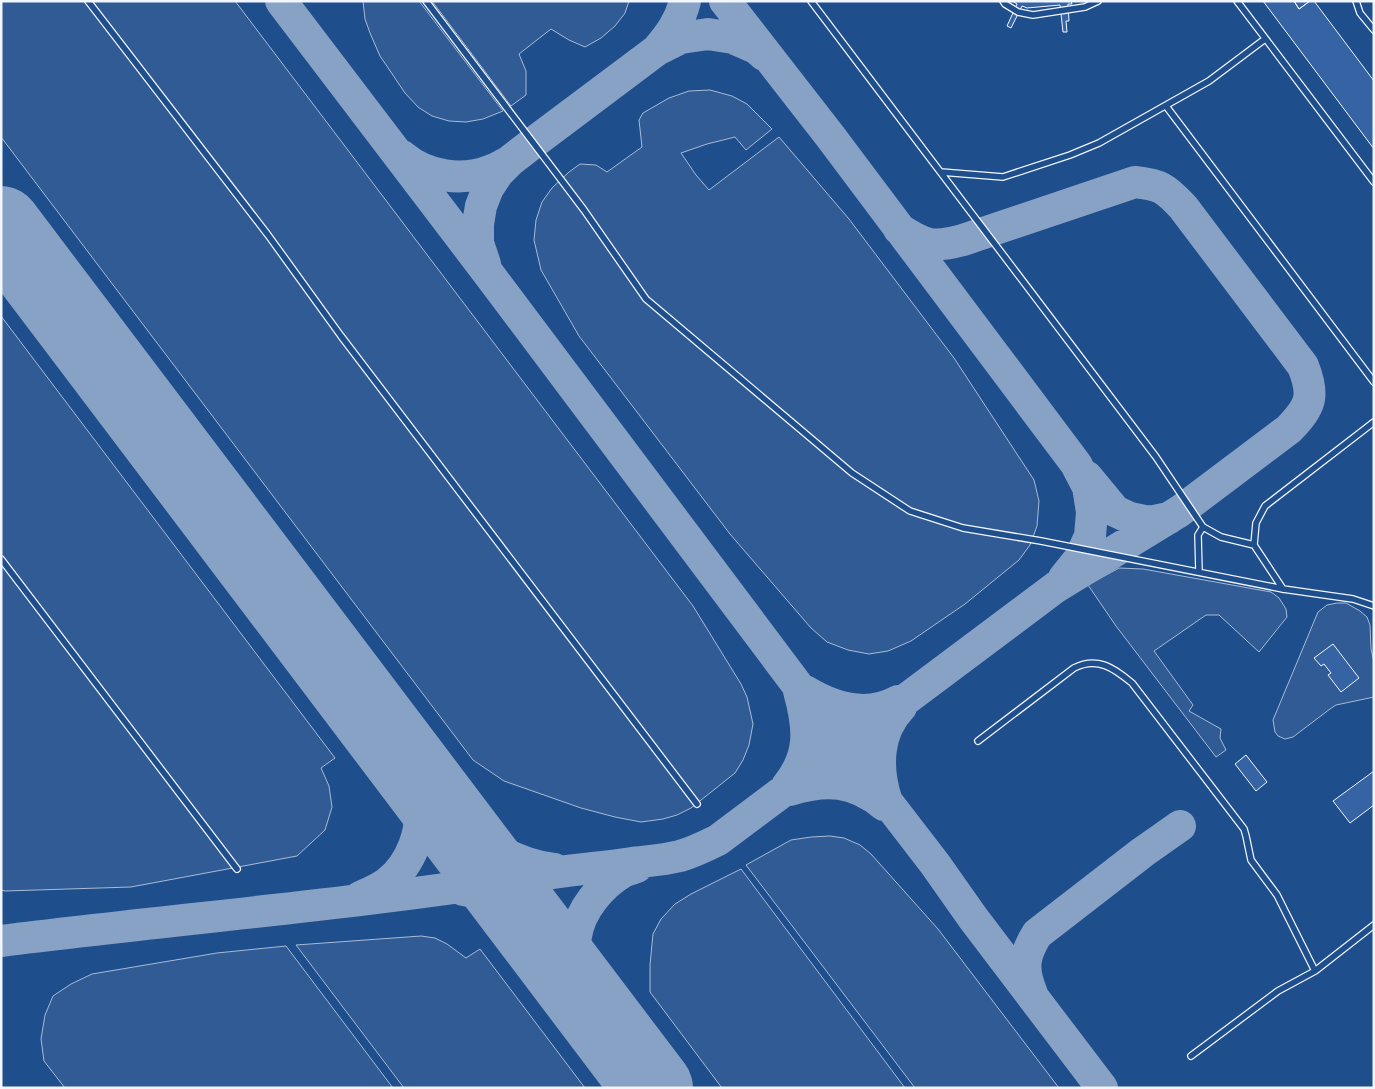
<svg xmlns="http://www.w3.org/2000/svg" width="1375" height="1089" font-family="'Exo 2',sans-serif">
	<style>
		.built { fill: #305b95; stroke: #a8bbd7 }
		.lines { fill: none; stroke-linecap: round; stroke-linejoin: round }
		.taxiway { stroke: #88a2c6; stroke-width: 32 }
		.runway { stroke: #88a2c6; stroke-width: 80 }
		.building { fill: #3563a3; stroke: #f2f6ff }
		.service-casing { stroke: #f2f6ff; stroke-width: 8 }
		.service { stroke: #1f4e8c; stroke-width: 5.5 }
	</style>
	<rect width="100%" height="100%" fill="#1f4e8c"/>
	<path class="built" d="M1,1H235L693,606L741,684L747,697L753,724L749,745L743,760L735,773L691,808L677,815L663,819L641,822L615,817L581,808L504,781L473,760L1,137Z
		M363,1H419L503,111L483,119L466,122L449,121L432,116L418,107L405,93L380,56L370,33L365,19Z
		M432,1H629L625,13L615,26L601,38L585,47L569,40L551,29L519,54L526,71V95L511,106Z
		M710,90L732,96L747,104L772,129L746,150L735,137L707,144L681,153L696,175L709,190L779,137L849,219L954,358L1034,480L1039,501L1037,526L1030,545L1019,560L965,604L911,641L888,651L869,654L848,650L827,642L811,628L730,534L579,336L541,270L534,240L536,220L542,202L552,188L569,172L580,164L596,165L607,172L642,147L639,120L643,113L669,98L689,91Z
		M1,316L335,758L321,768L329,786L332,807L325,830L297,856L131,887L5,891L1,890Z
		M1119,568L1143,569L1271,592L1279,598L1286,609L1287,617L1259,652L1219,615H1206L1154,651L1193,705L1189,711L1221,729L1220,738L1226,750L1216,757L1116,626L1088,585Z
		M1337,603H1346L1360,611L1367,617L1370,625L1371,649L1374,662V697L1336,705L1330,709L1293,737L1285,739L1278,736L1275,732L1273,720L1318,612L1327,605Z
		M830,836L844,838L860,845L871,854L938,929L1059,1088H915L746,865L791,840L811,837Z
		M741,869L905,1088H722L650,992V965L653,934L661,919L675,904L691,894Z
		M421,936L435,938L447,944L466,958L480,949L585,1088H404L296,945Z
		M286,946L393,1088H65L44,1061L41,1039L45,1015L53,996L71,984L92,974L217,953Z"/>
	<g class="lines">
		<path class="taxiway" d="M281,1L491,277L798,686L935,864L973,918L1102,1088
			M725,1L830,136L1076,464L1088,487L1092,512L1090,536L1080,558L1064,578
			M657,50C670,35 680,21 685,1
			M402,156C427,177 462,182 492,170C498,168 504,164 510,161
			M485,264L478,243V224L481,206L488,188L498,173L511,160L533,143L657,50L681,38L708,34L733,38L756,48L764,55
			M1087,477L1115,511L1130,518L1149,522L1169,518
			M805,691C833,708 867,718 898,701
			M787,786C812,755 809,727 799,691
			M790,790C827,779 853,780 884,805
			M886,799C876,767 877,732 901,707
			M447,815C477,840 514,865 554,869
			M463,890C484,893 502,903 521,913
			M360,897C369,893 379,889 387,883C412,864 424,829 419,800C417,787 412,775 407,763
			M1,941C185,918 370,903 553,873C579,869 605,867 632,863C648,861 664,860 680,856C694,852 706,846 718,840L1056,587L1180,511L1289,429C1311,406 1315,396 1303,366L1183,207C1165,188 1161,185 1135,182L963,240C933,248 925,246 899,229
			M1032,994C1022,969 1023,957 1037,934L1143,852L1180,826
			M596,1013C591,1002 582,990 579,978C575,965 573,949 576,936C580,910 601,885 623,872C627,870 632,869 637,867"/>
		<path class="runway" d="M1,226L653,1088"/>
	</g>
	<path class="building" d="M1012,1H1071L1072,4H1068L1069,21H1066L1067,32H1063L1060,5L1027,8L1022,6L1011,28L1007,26L1017,4Z
		M1263,1H1294L1299,9L1310,1H1314L1374,81V149Z
		M1294,1H1310L1299,9Z
		M1333,644L1359,678L1341,692L1328,675L1331,673L1324,664L1321,666L1314,658Z
		M1246,755L1267,782L1256,791L1235,764Z
		M1374,771V805L1350,823L1333,801Z"/>
	<g class="lines">
		<defs>
			<path id="service" d="M88,1L268,235L341,336L697,804
				M426,1L584,210L646,299L852,473L910,511L963,528L1041,541L1283,589L1353,599L1374,606
				M811,1L1156,457L1203,527L1221,537L1254,545L1283,589
				M1003,1L1005,4L1018,12L1033,15L1085,7L1098,1
				M1237,1L1374,182
				M1356,1L1360,13L1374,30
				M1166,106L1374,382
				M941,172L1003,177L1070,155L1099,143L1209,81L1265,39
				M1254,545L1256,523L1265,506L1374,422
				M1,559L237,869
				M1199,572L1198,535L1203,527
				M978,741L1074,668C1097,656 1114,668 1132,683L1244,829L1246,836L1251,860L1277,895L1315,971
				M1191,1056L1278,991L1315,971L1374,925"/>
		</defs>
		<use href="#service" class="service-casing"/>
		<use href="#service" class="service"/>
	</g>
	<rect width="1375" height="1089" fill="none" stroke="#f2f6ff" stroke-width="5"/>
</svg>
